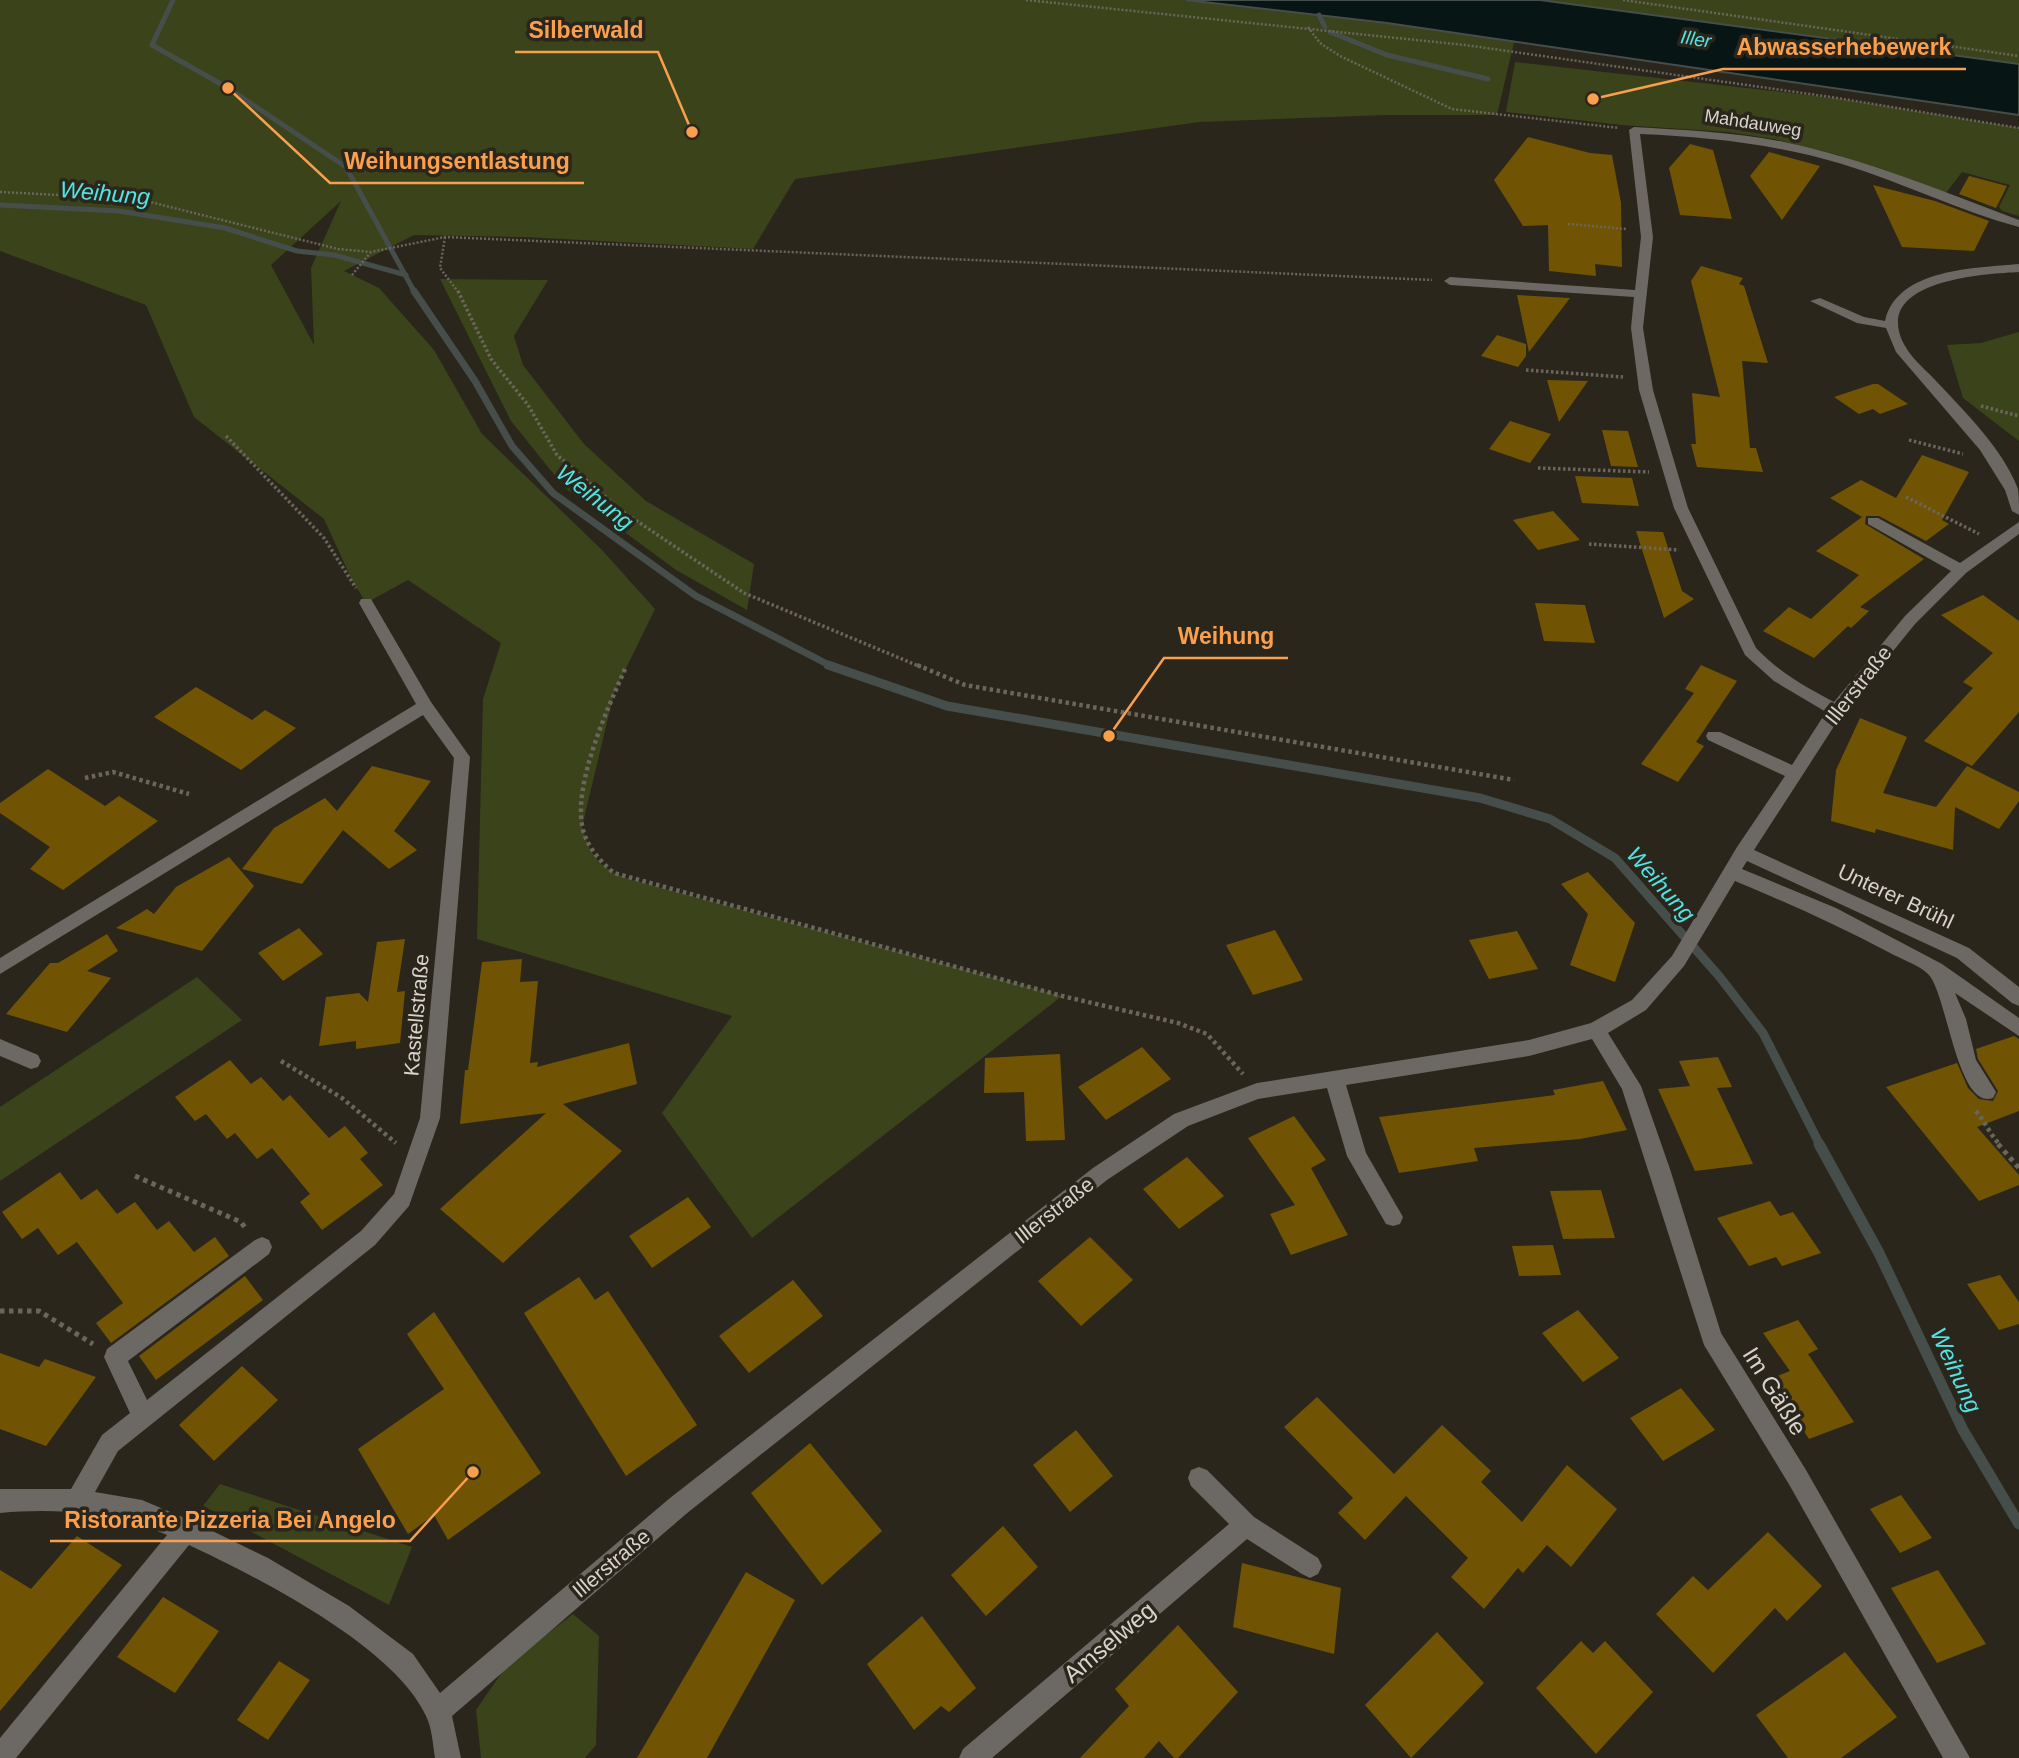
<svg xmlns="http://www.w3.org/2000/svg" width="2019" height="1758" font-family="Helvetica,sans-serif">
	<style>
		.green { fill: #3b431b; fill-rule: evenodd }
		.water { fill: #081515; stroke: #464e4c; stroke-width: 2 }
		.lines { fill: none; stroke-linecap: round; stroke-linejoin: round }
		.stream-far3 { stroke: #464e4c; stroke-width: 5 }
		.stream-far2 { stroke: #464e4c; stroke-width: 7 }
		.stream-far1 { stroke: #464e4c; stroke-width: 9 }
		.stream { stroke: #464e4c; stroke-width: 11 }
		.building { fill: #705404 }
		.path-far3 { stroke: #6b665d; stroke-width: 2.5; stroke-dasharray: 2 2; stroke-linecap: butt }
		.path-far2 { stroke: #6b665d; stroke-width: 3.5; stroke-dasharray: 2.5 2.5; stroke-linecap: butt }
		.path-far1 { stroke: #6b665d; stroke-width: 4.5; stroke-dasharray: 3.5 3.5; stroke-linecap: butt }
		.path { stroke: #6b665d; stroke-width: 5; stroke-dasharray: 4.5 4.5; stroke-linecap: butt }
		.minor { fill: #6c6863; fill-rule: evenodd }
		.labels { text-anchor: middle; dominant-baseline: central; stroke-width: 7; stroke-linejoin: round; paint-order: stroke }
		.far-street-label { font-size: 18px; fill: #d7d3cc; stroke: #2b261b }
		.far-water-label { font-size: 19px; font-style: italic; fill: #51e4e5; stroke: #2b261b }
		.street-label { font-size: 21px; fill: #d7d3cc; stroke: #2b261b }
		.water-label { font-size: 23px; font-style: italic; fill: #51e4e5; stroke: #2b261b }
		.near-street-label { font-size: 24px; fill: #d7d3cc; stroke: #2b261b }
		.leader { fill: none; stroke: #fa9f4e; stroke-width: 2.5 }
		.callout-dot { fill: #fa9f4e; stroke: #2b261b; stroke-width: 2.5 }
		.callout-label { font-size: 23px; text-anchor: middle; font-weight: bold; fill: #fa9f4e; stroke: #2b261b; stroke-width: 7; stroke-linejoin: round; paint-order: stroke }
	</style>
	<rect width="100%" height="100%" fill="#2b261b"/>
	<path class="green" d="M0,0H1186L1387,23L1514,42L1497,115H1386L1199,122L795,179L753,249L525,237L414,235L344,271L379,288L434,350L482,434L602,550L655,609L614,693L582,827L590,850L600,863L614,873L629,879L1062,996L752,1238L662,1113L732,1016L477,939L483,699L501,643L408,580L366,603L352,580L324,519L194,417L146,305L0,251ZM341,201L311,268L314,345L271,265Z
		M1540,0H2019V64Z
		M1515,62L1835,98L2019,128V216L2002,211L1999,207L2010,185L1962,172L1946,193L1838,155L1774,139L1728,132L1622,125L1506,112Z
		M440,279L548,280L514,336L523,365L584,444L646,501L754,564L747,610L676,570L565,488L511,421Z
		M2019,332V441L1963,398L1947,345L1981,343Z
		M197,977L242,1020L0,1181V1107Z
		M220,1484L412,1547L389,1605L203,1506Z
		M573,1614L599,1636L596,1745L585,1758H481L476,1710L507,1665Z"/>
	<path class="water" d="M1186,0H1540L2019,64V115L1387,23Z"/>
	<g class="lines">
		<path class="stream-far3" d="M173,0L152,45L228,88L346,167L415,293
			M1319,15L1325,27
			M1330,32L1387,55L1488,79
			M0,205L119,211L225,228L297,251L334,255L406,275"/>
		<path class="stream-far2" d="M414,291L475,381L512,446L553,493L696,596L833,667"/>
		<path class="stream-far1" d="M828,665L947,706L1480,798L1550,819L1615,858L1719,976L1763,1033L1820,1145"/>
		<path class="stream" d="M1819,1144L1879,1253L1963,1430L2019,1524"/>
	</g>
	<path class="building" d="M1528,137L1590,153L1612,155L1621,203L1622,267L1595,264L1596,276L1549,271L1548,225L1523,226L1494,180Z
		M1690,144L1713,150L1732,219L1680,215L1669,168Z
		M1769,152L1820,166L1782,220L1750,176Z
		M1969,176L2007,186L1996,208L1959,194Z
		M1873,185L1935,201L1989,221L1974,251L1902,247Z
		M1701,266L1743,278L1739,284L1744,286L1768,363L1742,361L1750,448H1756L1763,472L1697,467L1691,444H1696L1692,393L1720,397L1691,281Z
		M1517,295L1570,298L1529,352Z
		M1497,335L1526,344V356L1518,367L1481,356Z
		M1547,380L1588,381L1559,422Z
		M1873,384H1878L1908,404L1880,414L1873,409L1859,414L1834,397Z
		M1510,421L1551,434L1530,463L1489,449Z
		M1602,430L1628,431L1638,467L1611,466Z
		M1922,455L1969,472L1942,520L1949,524L1926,541L1879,516H1866L1865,524L1924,559L1860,607L1869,611L1851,628L1848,626L1814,658L1763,631L1789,607L1811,619L1859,575L1816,551L1862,517L1830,498L1861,480L1896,498Z
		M1575,476L1632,478L1639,506L1582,503Z
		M1553,511L1580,540L1538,550L1513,520Z
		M1636,531L1663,532L1682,591L1694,599L1664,618Z
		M1983,595L2019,621V712L1972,766L1924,741L1973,688L1963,682L1993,653L1941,615Z
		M1535,603L1585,605L1595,643L1544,641Z
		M1701,665L1737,681L1696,742L1704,746L1678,782L1641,764L1694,693L1685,689Z
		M196,687L252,720L265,710L296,728L241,770L154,717Z
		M1860,718L1907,737L1883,793L1936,807L1967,766L2019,792V801L1999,829L1955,807L1953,850L1876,829L1875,833L1831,821L1836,770Z
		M372,766L431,781L394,831L417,850L389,869L343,830L302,884L242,869L274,828L325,798L337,811Z
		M48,769L105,806L119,796L158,821L63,890L30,869L50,847L0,813V803Z
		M229,857L254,886L202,951L116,928L147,909L154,914L176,887Z
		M1588,872L1635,923L1615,982L1570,965L1588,914L1561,884Z
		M299,928L323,954L283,981L258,953Z
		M1275,930L1303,980L1253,995L1226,945Z
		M1517,931L1538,969L1489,979L1469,940Z
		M107,934L118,951L87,971L111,978L67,1032L6,1014L50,963H58Z
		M405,939L397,992L405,991L400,1043L356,1049V1041L319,1046L326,997L359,993L368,1002L377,942Z
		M522,959L520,982L538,981L530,1063L538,1062L537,1067L629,1043L637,1084L563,1104L622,1151L503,1263L440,1209L546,1113L460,1124L465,1070H468L482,962Z
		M2014,1036L2019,1039V1111L1977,1127L2019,1175V1185L1979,1201L1886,1087L1957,1063L1968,1088L1979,1099L1993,1101L1998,1091L1978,1059L1976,1049Z
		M1142,1047L1171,1079L1106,1120L1078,1087Z
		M1060,1054L1065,1140L1026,1141L1024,1092L984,1093L985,1058Z
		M1718,1057L1732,1087L1717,1088L1753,1164L1695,1171L1658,1089L1690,1086L1679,1061Z
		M230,1060L251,1084L261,1077L283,1101L290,1095L329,1138L345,1126L368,1153L360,1159L383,1185L322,1230L300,1202L310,1194L272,1148L257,1159L235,1133L227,1139L206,1114L195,1121L175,1097Z
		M1603,1081L1627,1130L1580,1139L1474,1148L1478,1161L1399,1173L1379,1117L1555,1095L1553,1090Z
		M1294,1116L1326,1160L1311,1168L1348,1235L1291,1255L1270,1214L1295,1205L1248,1138Z
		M1187,1157L1224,1196L1179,1229L1143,1189Z
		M60,1172L81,1200L97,1189L117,1214L135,1202L157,1230L169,1221L194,1252L215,1237L229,1256L111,1343L96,1323L123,1303L77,1242L58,1255L38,1228L22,1239L2,1212Z
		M1601,1190L1615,1238L1563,1239L1550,1191Z
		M688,1197L711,1227L652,1268L629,1236Z
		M1770,1201L1780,1216L1793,1212L1821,1253L1782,1266L1776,1257L1749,1266L1717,1218Z
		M1090,1237L1133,1280L1081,1326L1038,1281Z
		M1553,1245L1561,1275L1519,1276L1512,1246Z
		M2000,1275L2019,1302V1324L1999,1330L1967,1284Z
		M245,1276L263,1300L156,1380L139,1356Z
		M579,1277L595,1300L608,1291L697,1425L626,1476L524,1313Z
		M793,1280L823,1316L749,1373L719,1336Z
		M1578,1310L1619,1358L1583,1382L1542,1333Z
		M434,1312L541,1473L448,1540L434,1515L408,1534L358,1449L444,1389L407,1334Z
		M1798,1320L1818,1349L1808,1354L1854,1422L1809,1439L1770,1379L1790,1371L1763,1333Z
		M0,1353L39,1367L45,1359L96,1377L46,1446L0,1429Z
		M242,1366L278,1400L214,1461L179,1425Z
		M1681,1388L1715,1430L1663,1461L1630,1418Z
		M1317,1397L1394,1474L1442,1425L1491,1471L1481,1482L1522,1522L1567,1465L1617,1509L1571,1567L1547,1545L1523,1573L1518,1568L1484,1609L1451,1577L1468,1558L1406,1496L1365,1540L1338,1513L1353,1498L1284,1427Z
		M1076,1430L1113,1476L1070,1512L1033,1465Z
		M810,1443L882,1531L822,1585L751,1493Z
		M1901,1495L1932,1538L1900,1553L1870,1509Z
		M1003,1526L1038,1567L986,1616L951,1575Z
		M1768,1532L1822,1586L1787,1621L1775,1608L1713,1673L1656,1614L1693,1576L1708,1590Z
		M77,1536L122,1565L0,1711V1570L31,1589Z
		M1242,1563L1341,1588L1334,1654L1233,1627Z
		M1938,1570L1986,1644L1937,1663L1891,1588Z
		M746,1572L795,1600L707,1758H637Z
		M163,1597L219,1631L175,1693L117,1657Z
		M922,1616L976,1688L949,1712L941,1706L914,1730L867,1664Z
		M1178,1625L1238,1692L1178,1758H1174L1159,1741L1144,1758H1080L1129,1706L1115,1689Z
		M1437,1632L1484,1683L1411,1758L1365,1705Z
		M1581,1641L1593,1653L1605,1641L1653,1692L1596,1754L1536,1688Z
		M1845,1652L1897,1717L1841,1758H1788L1756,1715Z
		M279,1661L310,1680L268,1740L237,1720Z"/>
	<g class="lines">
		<path class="path-far3" d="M1026,0L1465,45L1831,97L2019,128
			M1623,0L2019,56
			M1308,27L1320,43L1340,56L1452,109L1619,128
			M0,192L138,199L338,249L371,252L445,237L1432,280
			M1568,224L1626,229
			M445,237L440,268L459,293
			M352,275L371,252"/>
		<path class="path-far2" d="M458,291L491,359L528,405L557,455L622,511L744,593L921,667
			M1526,370L1623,377
			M1981,406L2019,416
			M226,436L324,538L356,588
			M1909,440L1963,454
			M1538,468L1649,472
			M1906,497L1979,534
			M1589,544L1679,550"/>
		<path class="path-far1" d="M917,665L965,685L1514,780
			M625,669C607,710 572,786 583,830C588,848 600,861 614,873L1062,996L1178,1023L1207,1034L1243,1074
			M85,778L113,772L189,794
			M281,1061L342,1098L396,1143
			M1976,1111C1985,1122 1990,1134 2000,1145"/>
		<path class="path" d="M1998,1144L2019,1168
			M135,1176L241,1222L246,1229
			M0,1311H39L93,1344"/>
		<path class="minor" d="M1634,127C1684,130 1735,132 1784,142C1865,159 1942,191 2019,220V227C1959,211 1902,182 1842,164C1775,144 1709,137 1640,134L1653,237L1643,328L1653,390L1688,508L1756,648C1779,672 1805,687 1834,702L1905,616L1951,571L1868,524V518H1878L1960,563L2019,522V534L1966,573L1915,624L1842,714L1754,850L1969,948L2019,987V1006L2012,1003L1957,958L1747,861L1742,869L1836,908L1942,964L2019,1018V1036L1955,993L1966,1019L1976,1060L1996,1092L1993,1098C1957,1111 1947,992 1928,974C1919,965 1901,959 1890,953C1839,926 1788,903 1735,881L1684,966L1646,1010L1608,1033L1641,1086L1670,1169L1721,1333L1806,1470L1970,1758H1943L1790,1486L1704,1345L1622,1089L1592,1039L1529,1056L1346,1085L1366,1153L1403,1217L1400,1224L1393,1226L1386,1224L1347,1156L1327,1088L1258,1099L1188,1126L1107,1180L686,1514L452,1716L461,1758H435C433,1745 432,1728 426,1716C394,1646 257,1577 189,1545L16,1758H0V1738L167,1535C116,1512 56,1508 0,1513V1489H71L102,1435L130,1413L104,1357L107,1349L255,1240L262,1237L269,1240L272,1247L269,1254L128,1361L147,1400L361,1231L394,1194L420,1118L454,758L423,715L0,974V958L416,704L359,603L361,599H371L431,702L470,757L440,1118L409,1206L375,1245L118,1451L95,1492L142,1500L194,1522L268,1558L349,1606L413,1654L440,1693L670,1498L1093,1168L1174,1114L1257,1083L1529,1040L1591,1023L1632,1000L1672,956L1737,847L1785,776L1708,740L1706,736L1708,732H1720L1792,765L1826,712L1774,681L1745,655L1674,508L1639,390L1631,328L1634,297L1450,285L1444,281L1450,277L1635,290L1641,237L1629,130Z
			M2019,264V272C1981,274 1869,281 1905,346C1912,359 1927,371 1937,382C1966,413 2003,449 2018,489C2019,496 2019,507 2019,515L2012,511L2005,490L1980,450L1896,352L1886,328L1857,323L1810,301L1820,298L1864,317L1885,321C1897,268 1977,268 2019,264Z
			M0,1039L38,1055L41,1061L38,1067L31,1069L0,1056Z
			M1199,1467L1207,1470L1254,1517L1318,1558L1322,1566L1318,1574L1310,1578L1302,1574L1247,1539L992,1758H959L963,1749L1229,1524L1191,1486L1188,1478L1191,1470Z"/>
	</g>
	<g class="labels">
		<g class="far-street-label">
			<text transform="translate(1753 123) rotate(9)">Mahdauweg</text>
		</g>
		<g class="far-water-label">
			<text transform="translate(1696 39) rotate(9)">Iller</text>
		</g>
		<g class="street-label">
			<text transform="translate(1858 685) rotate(-52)">Illerstraße</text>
			<text transform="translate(1896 896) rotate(25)">Unterer Brühl</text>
			<text transform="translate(416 1015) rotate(-85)">Kastellstraße</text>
			<text transform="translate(1054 1210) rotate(-38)">Illerstraße</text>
			<text transform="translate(611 1563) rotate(-40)">Illerstraße</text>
		</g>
		<g class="water-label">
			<text transform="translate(105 193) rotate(5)">Weihung</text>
			<text transform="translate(595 497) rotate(38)">Weihung</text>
			<text transform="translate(1661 884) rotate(49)">Weihung</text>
			<text transform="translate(1956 1370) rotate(65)">Weihung</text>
		</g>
		<g class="near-street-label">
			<text transform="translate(1775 1391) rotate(58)">Im Gäßle</text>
			<text transform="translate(1109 1642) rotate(-40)">Amselweg</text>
		</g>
	</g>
	<path class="leader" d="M692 132L658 52H515M1593 99L1723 69H1966M228 88L330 183H584M1109 736L1164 658H1288M473 1472L410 1541H50"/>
	<g class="callout-dot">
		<circle cx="692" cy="132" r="7"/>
		<circle cx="1593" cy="99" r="7"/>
		<circle cx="228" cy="88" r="7"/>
		<circle cx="1109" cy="736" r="7"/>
		<circle cx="473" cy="1472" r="7"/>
	</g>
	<g class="callout-label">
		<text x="586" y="38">Silberwald</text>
		<text x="1844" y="55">Abwasserhebewerk</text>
		<text x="457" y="169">Weihungsentlastung</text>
		<text x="1226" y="644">Weihung</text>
		<text x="230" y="1528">Ristorante Pizzeria Bei Angelo</text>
	</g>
</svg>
